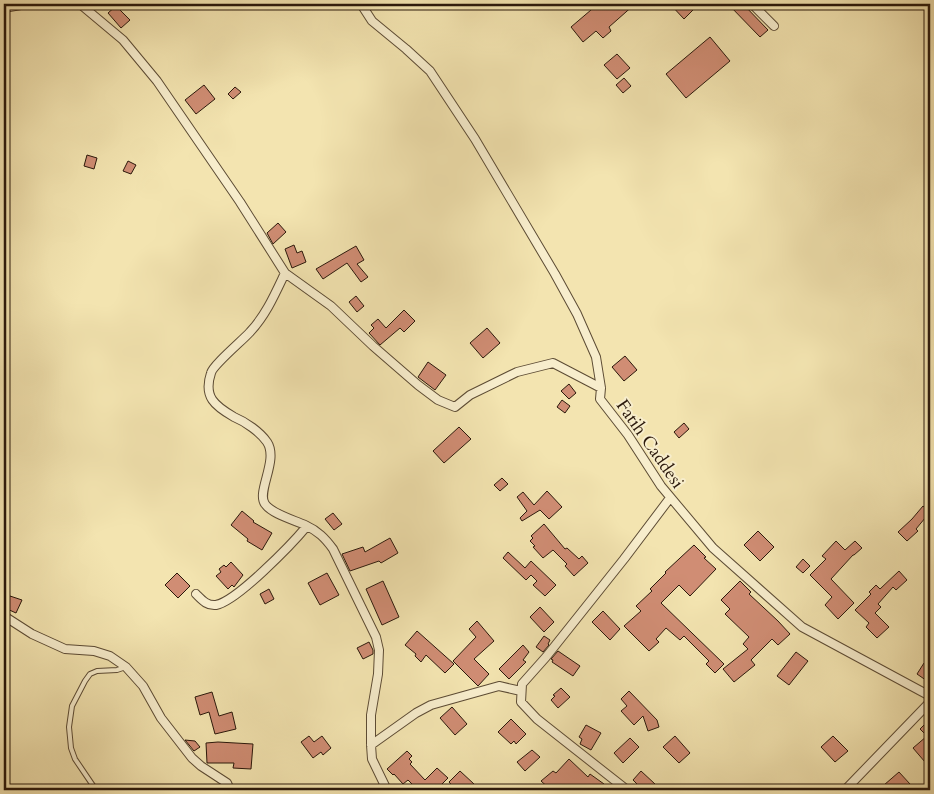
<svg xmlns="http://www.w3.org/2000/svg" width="934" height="794" font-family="Cardo,serif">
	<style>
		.building { fill: #d08d74; stroke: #2a180b }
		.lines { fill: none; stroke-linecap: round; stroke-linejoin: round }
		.service-casing { stroke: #5c4b34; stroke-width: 6 }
		.minor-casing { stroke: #5c4b34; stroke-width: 10 }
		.service { stroke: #f7edcc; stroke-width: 4 }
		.minor { stroke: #f7edcc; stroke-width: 8 }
		.labels { text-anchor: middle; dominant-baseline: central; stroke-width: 4; stroke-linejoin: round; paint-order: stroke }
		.street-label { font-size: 18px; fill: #2a180b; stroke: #f7edcc }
	</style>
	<rect width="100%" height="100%" fill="#f3e4b0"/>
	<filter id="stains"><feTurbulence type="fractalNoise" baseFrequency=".004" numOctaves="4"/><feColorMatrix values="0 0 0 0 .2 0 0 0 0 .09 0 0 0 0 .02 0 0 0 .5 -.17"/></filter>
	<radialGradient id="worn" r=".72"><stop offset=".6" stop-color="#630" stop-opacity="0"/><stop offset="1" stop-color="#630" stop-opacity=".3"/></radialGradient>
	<path class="building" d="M598,4H635L609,27L611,31L603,38L596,31L583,42L571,27Z
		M670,4H699L684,19Z
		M728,4H743L768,30L760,37Z
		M116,6L130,20L121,28L108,13Z
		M710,37L730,61L686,98L666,74Z
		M617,54L630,68L617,79L604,65Z
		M624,78L631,86L623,93L616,85Z
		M204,85L215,99L196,114L185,100Z
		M235,87L241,92L233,99L228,94Z
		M87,155L97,158L94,169L84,166Z
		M128,161L136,165L131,174L123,171Z
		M278,223L286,232L273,244L267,233Z
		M294,245L297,253L302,251L306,262L292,268L285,249Z
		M356,246L364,260L357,264L368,277L361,282L347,263L323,279L316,269Z
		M356,296L364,306L357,312L349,302Z
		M404,310L415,321L404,332L400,328L380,345L369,333L374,328L371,325L378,319L386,328Z
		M487,328L500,343L483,358L470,343Z
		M625,356L637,370L624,381L612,367Z
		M428,362L446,375L435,390L418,377Z
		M569,384L576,393L569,399L561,391Z
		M562,400L570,406L565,413L557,407Z
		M684,423L689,429L679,438L674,432Z
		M459,427L471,439L444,463L433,451Z
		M502,478L508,484L500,491L494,485Z
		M547,491L562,507L549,519L540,510L522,521L520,518L527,511L517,497L523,492L534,505Z
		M923,506L930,512L916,529L918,531L907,541L898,532L912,519Z
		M242,511L254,521L253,522L272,533L262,550L247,541L248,539L231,525Z
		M333,513L342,524L334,530L325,519Z
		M544,524L565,549L567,548L579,559L582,556L588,563L574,576L565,566L567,564L553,550L543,558L533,547L535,546L530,541L533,538L531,536Z
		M758,531L774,547L760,561L744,545Z
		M390,538L398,553L381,563L379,561L350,571L342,554L363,547L365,552Z
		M836,541L845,550L855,541L862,548L854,555H853L831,579L854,603L838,619L825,605L832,597L810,575L826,559L822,556Z
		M694,545L706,557L704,558L716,569L690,596L679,585L661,603L724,664L715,673L706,664L709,661L684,636L680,640L666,628L656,639L659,642L649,651L624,626L641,611L636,606L652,591L650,589L666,573L665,572Z
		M508,552L525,568L531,561L556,585L545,596L533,585L537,581L531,575L526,580L503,558Z
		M803,559L810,566L803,573L796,567Z
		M231,562L243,575L234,587L232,585L228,589L216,576L221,572L219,569L224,565L226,567Z
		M899,571L907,580L896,590L893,587L878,604L881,607L875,613L889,627L877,638L866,627L869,623L855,610L871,594L869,592L876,585L880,589Z
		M177,573L190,586L178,598L165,585Z
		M327,573L339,595L320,605L308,583Z
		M383,581L399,617L382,625L366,589Z
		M740,581L751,592L749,594L778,621L790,634L778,645L772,639L751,660L755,665L734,682L723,669L748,649L743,644L749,637L725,614L730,609L721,600Z
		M269,589L274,599L265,604L260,594Z
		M10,596L22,600L16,613L5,608Z
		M540,607L554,622L544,632L530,617Z
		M603,611L620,629L610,640L592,622Z
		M477,621L494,641L474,659L489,674L478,686L453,661L476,637L469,629Z
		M417,631L454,664L445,673L426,655L421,662L415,656L416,654L405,645Z
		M544,636L550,640L548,644L549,645L543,652L536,647Z
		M369,642L373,650V654L363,659L357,648Z
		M523,645L529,652L523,660L526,662L509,679L499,669Z
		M558,651L580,666L573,676L552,662L553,660L551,659Z
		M796,652L808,661L789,685L777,676Z
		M924,663L930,667V683L917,674Z
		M561,688L570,697L558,708L551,700L555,696L553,695Z
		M629,691L657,720L659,727L648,731L643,716L634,725L621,711L627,706L621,699Z
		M212,692L219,716L232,712L236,729L215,734L209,712L200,715L195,697Z
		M452,707L467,724L455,735L440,718Z
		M511,719L526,734L516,744L514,741L511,744L498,732Z
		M930,719V757L925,762L913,748L927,736L920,729Z
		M586,725L601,733L591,750L580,744L582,739L579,737Z
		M309,736L314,742L322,736L331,748L323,755L321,752L313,758L301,742Z
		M675,736L690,753L679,763L663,747Z
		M833,736L848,751L835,762L821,747Z
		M630,738L639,747L623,763L614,753Z
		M185,740L195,741L200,747L194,751Z
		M218,742L253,744L251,769L233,768L234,763H207L206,743Z
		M532,750L540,757L525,771L517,762Z
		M407,751L412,756L409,759L412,762L410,764L425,780L437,768L448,778L436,790H418L408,780L403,784L394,774L393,775L387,769Z
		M569,759L588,777L590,774L604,784L599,790H551L541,781L553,771L556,773Z
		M460,771L474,784L467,790H456L449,782Z
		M641,771L655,784L649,790H643L633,780Z
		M899,772L910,784L903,790H888L884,785Z"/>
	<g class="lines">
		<defs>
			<path id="service" d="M94,787L75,759L71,748L69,727L72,706L85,681L90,674L97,671L117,670L126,667"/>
			<path id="minor" d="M80,4L123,40L157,81L240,202L285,273L331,306L373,346L418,385L438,400L455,407L470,395L517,372L553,363L601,388
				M361,4L372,21L406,49L430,71L475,139L555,274L577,314L596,357L601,388L600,399L628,435L661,486L713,548L802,627L930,696
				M752,4L774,26
				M4,8L26,4
				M285,273C275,294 266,315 250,332C243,340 213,365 211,373C203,397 215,406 234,417C246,422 260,432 267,442C279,460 256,492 265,504C272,514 294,520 305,525C318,531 325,538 333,549L376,637L379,650L378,674L371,715V745L372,759L387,790
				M196,594C202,600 207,606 216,605C237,601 292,544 307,526
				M4,616L32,634L65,649L94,651L110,656L126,667L143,686L161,718L192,758L201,766L227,783L230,790
				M371,745L416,713L431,705L499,686L521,691
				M627,790L537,719L521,702L522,684L546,657L624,559L670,498
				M845,790L930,702"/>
		</defs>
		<use href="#service" class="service-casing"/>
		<use href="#minor" class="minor-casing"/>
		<use href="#service" class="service"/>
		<use href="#minor" class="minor"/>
	</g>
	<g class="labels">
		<g class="street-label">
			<text transform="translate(650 444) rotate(55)">Fatih Caddesi</text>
		</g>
	</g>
	<rect width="934" height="794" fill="none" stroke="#f3e4b0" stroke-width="20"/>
	<rect x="5" y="5" width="924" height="784" fill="none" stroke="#2a180b" stroke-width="2.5"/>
	<rect x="10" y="10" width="914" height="774" fill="none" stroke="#2a180b"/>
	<rect width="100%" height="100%" filter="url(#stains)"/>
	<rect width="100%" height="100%" fill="url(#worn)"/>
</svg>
